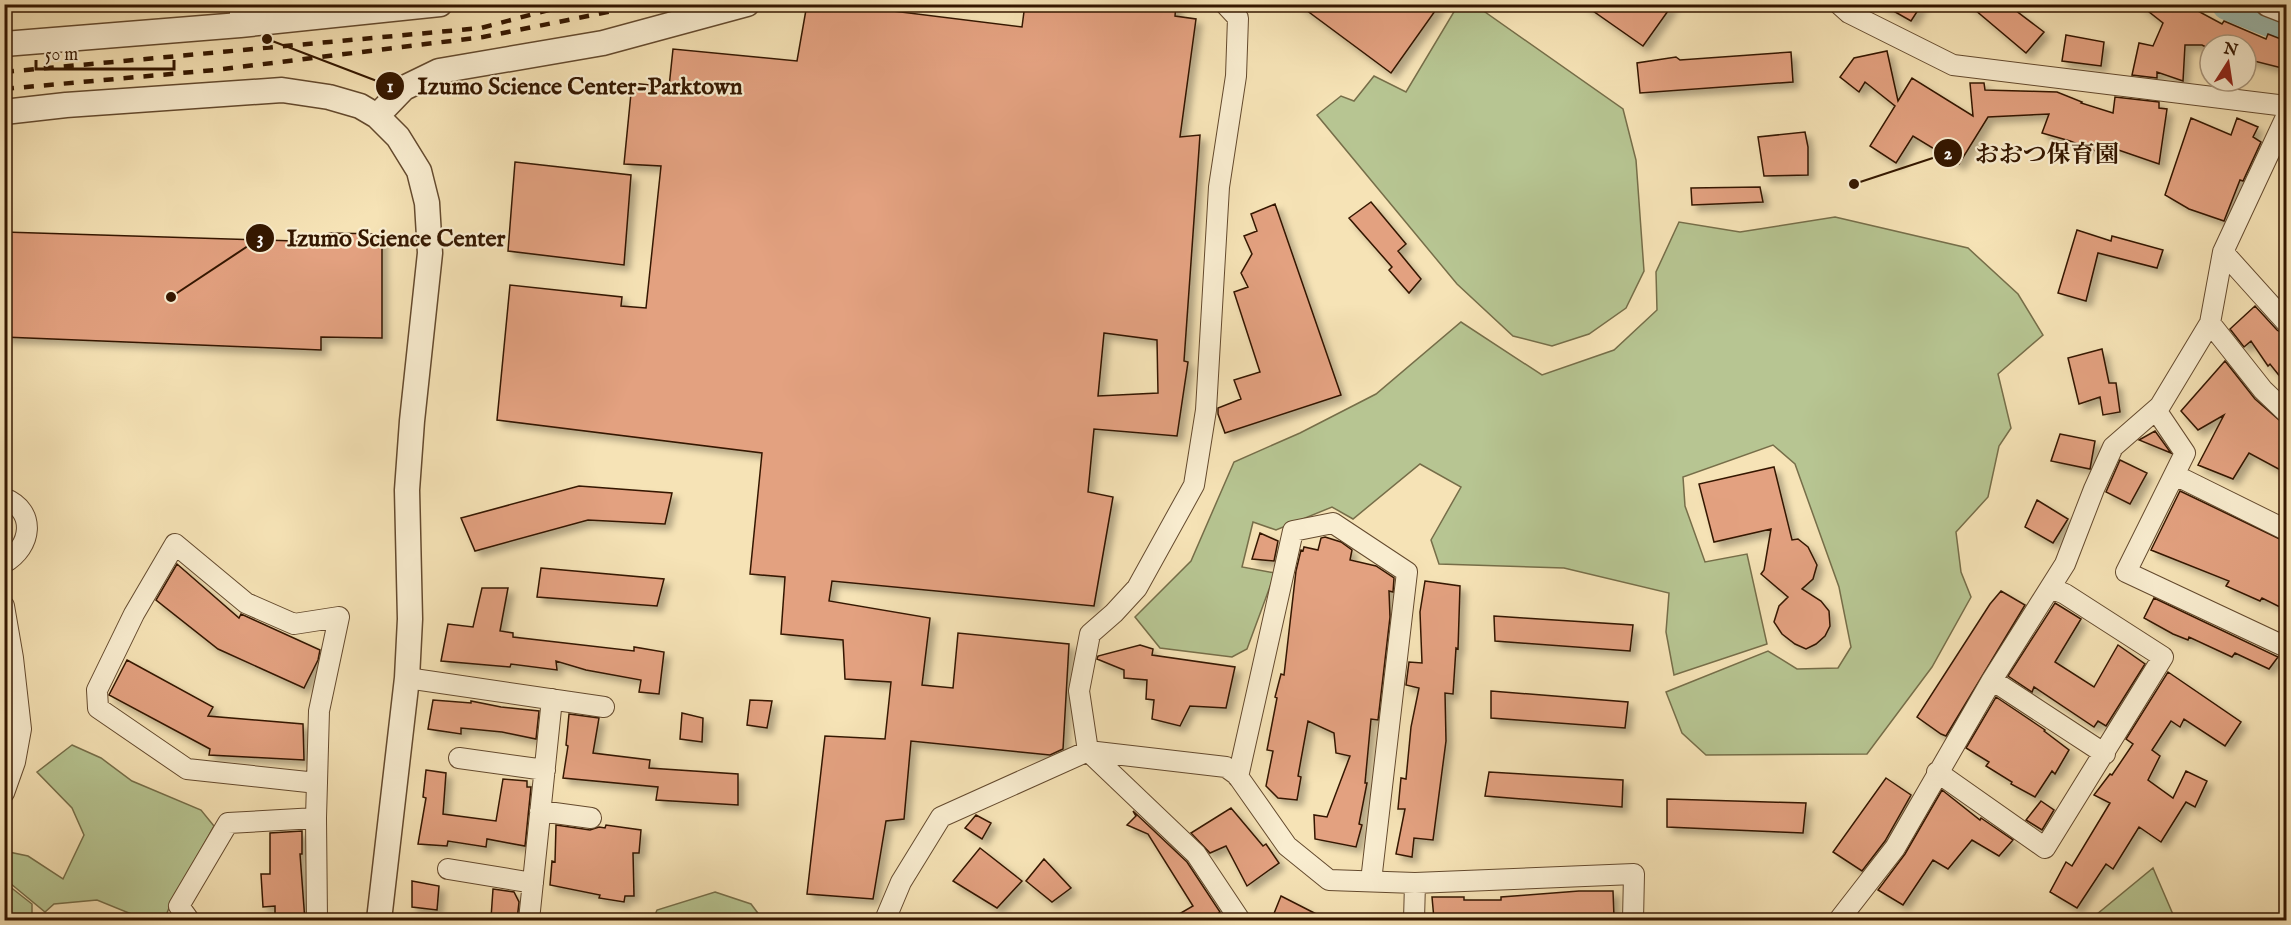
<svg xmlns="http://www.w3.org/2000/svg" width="2291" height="925" font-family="'IM FELL English','Noto Serif JP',serif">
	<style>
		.green { fill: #b7c592; stroke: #766e49; stroke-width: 1.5 }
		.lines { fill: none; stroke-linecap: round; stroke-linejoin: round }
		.river { stroke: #9dbdb2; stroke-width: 33 }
		.building { fill: #e3a180; stroke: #341700; stroke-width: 1.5; fill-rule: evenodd; filter: url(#shadow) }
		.minor-casing { stroke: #644a2e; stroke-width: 22 }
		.tertiary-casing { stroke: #644a2e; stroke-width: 27 }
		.minor { stroke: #f9edd0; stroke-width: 20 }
		.tertiary { stroke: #f9edd0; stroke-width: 24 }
		.rail { stroke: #341700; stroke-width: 4.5; stroke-dasharray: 10 10; stroke-linecap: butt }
		.leader { fill: none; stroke: #341700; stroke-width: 2 }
		.callout-dot { fill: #341700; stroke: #f9edd0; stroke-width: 2 }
		.mark-label { font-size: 18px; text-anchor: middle; font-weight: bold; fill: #fff }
		.callout-label { font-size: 24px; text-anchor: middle; font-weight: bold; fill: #341700; stroke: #f9edd0; stroke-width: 4.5; stroke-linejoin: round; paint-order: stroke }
	</style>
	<defs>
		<filter id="shadow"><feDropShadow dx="5.5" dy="5.5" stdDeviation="3" flood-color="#0004"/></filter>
	</defs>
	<rect width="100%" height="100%" fill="#f6e3b6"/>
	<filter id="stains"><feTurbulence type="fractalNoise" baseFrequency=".00333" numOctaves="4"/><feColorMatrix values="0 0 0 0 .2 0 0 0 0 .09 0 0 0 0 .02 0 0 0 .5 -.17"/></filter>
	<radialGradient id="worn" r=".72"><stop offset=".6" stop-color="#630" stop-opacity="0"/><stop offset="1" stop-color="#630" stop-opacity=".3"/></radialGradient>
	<path class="green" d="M1458,5H1475L1623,109L1636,160L1644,271L1626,308L1589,334L1552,346L1513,336L1457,284L1317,115L1341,96L1354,101L1374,76L1406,92Z
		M1835,217L1968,248L2018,294L2043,335L1998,374L2011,428L1999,446L1988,497L1956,532L1961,572L1971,597L1932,667L1867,754L1706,755L1682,733L1666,692L1768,651L1797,669L1838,668L1851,647L1839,587L1795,464L1773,445L1683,477L1685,506L1705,562L1747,554L1767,644L1674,675L1666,632L1669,593L1564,568L1439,564L1431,540L1461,487L1420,464L1353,519L1332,507L1276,530L1253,522L1242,567L1275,573L1247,649L1232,657L1160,648L1135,617L1191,561L1234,462L1300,433L1376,394L1461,322L1542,375L1614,350L1657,310L1656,272L1679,222L1740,232Z
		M72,745L101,758L132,781L201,810L214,826L172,901L164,920H146L97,900L54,904L45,912L5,879L4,851L28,856L63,879L84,835L72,808L37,772Z
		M2153,868L2175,919L2185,920H2052L2048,916L2091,919Z
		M4,882L32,904V920H5Z
		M715,892L751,904L763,920H653L657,910Z"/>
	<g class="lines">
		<path class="river" d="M2228,4L2286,27"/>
	</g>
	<path class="building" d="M807,4H836L1022,27L1025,4H1176L1175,16L1196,19L1180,137L1200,135L1184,361L1188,362L1177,436L1094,429L1088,492L1113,497L1094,606L832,581L829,601L930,618L922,685L953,688L958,633L1069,644L1063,749L1050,755L911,741L904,819L886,821L873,899L807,894L825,736L885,739L891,682L845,679L843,640L781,634L785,577L750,574L762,453L497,420L510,285L622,297L621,306L646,308L661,166L624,164L632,83L669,87L673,49L797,61ZM1104,333L1157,340L1158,393L1098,396Z
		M1298,4H1440L1391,73Z
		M1583,4H1612L1621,11L1626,4H1673L1643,46Z
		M1881,4H1922L1911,21Z
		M1968,4H2007L2044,32L2026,53Z
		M2139,4H2185L2222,24L2224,21L2266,39L2268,34L2286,41V69L2246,59V45H2210V49L2202,45H2185L2183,81L2157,72V78L2132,75L2139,43L2153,46L2163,23Z
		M2066,35L2104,42L2101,66L2062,61Z
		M1887,51L1898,101L1912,78L1973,116L1970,83H1984L1985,90L2057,92L2082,102L2081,103L2113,113L2115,97L2159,102V108L2167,109L2159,164L2104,145L2103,154L2070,141L2042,133L2049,114L1988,117L1959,164L1913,136L1896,163L1870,146L1895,106L1865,82L1859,92L1840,77L1854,58Z
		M1791,52L1793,82L1640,93L1637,63L1676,57L1680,60Z
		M2191,118L2231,135L2237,118L2258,127L2253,137L2261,142L2243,181L2240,180L2224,221L2189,209L2165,195Z
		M1805,132L1808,147V175L1764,176L1758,137Z
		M515,162L631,175L624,265L508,251Z
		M1760,187L1763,202L1692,205L1691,188Z
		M1371,202L1406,244L1398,251L1421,279L1409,293L1389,270L1392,267L1349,218Z
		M1275,204L1341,395L1225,433L1218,414V408L1241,399L1234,380L1260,372L1234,292L1248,287L1241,273L1252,254L1244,236L1257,231L1251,214Z
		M2077,230L2111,241L2112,236L2163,250L2157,268L2098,253L2086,301L2058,293Z
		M4,232L329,242V233L382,234V338L321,337V350L4,337Z
		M2255,306L2277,330L2286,336V384L2270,364L2268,366L2251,341L2244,347L2230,329Z
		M2102,349L2109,383H2116L2120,412L2103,415L2100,397L2079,404L2068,358Z
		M2225,361L2255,399L2286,426V473L2249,453L2233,479L2198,465L2224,415L2198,430L2181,411Z
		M2155,431L2171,453L2139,440Z
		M2060,434L2095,441L2090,469L2051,461Z
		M2120,460L2147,473L2130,504L2106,492Z
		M1774,467L1792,540L1798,539L1808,547L1817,565L1813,579L1802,589L1821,601L1829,611L1830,626L1825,636L1816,644L1806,649L1795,644L1782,634L1774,622L1779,606L1788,597L1761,574L1764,570L1771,529L1714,542L1699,484Z
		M579,486L672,493L665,524L588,520L475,551L461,518Z
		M2180,491L2286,542V610L2262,598L2260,601L2226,586L2229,581L2151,550Z
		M2037,500L2068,519L2053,543L2025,527Z
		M1260,533L1278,541L1274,561L1252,559Z
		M1325,537L1341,542L1352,550L1350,560L1376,566L1394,578L1393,592L1389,591L1390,617L1378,720L1371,719L1365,783H1367L1359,824L1362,825L1356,847L1315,839L1314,815L1327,817L1350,756L1336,753L1334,733L1308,721L1298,776L1301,777L1297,800L1278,798L1266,786L1273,751L1267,750L1277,698L1275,697L1281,674L1284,675L1296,571L1301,550L1303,551L1304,547L1318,550L1321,538Z
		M177,564L239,618L241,614L320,650L318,660L304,688L218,649L156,600Z
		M541,568L664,579L657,606L537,597Z
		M1425,581L1460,586L1458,649L1456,648L1453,694L1445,693L1446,741L1433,840L1414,838L1412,857L1396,854L1405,809H1398L1401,778L1406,779L1411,727L1419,688L1406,685L1409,662L1422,663L1420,612Z
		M482,588H508L500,631L513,633V637L634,651V647L664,652L659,694L639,692L641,680L586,670L556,661L557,670L511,664L510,667L441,661L448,624L473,627Z
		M2001,591L2025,605L1946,736L1941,734L1917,717L1990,604Z
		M2154,598L2278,657L2269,669L2235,653L2232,657L2189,637L2188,640L2173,634L2144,618Z
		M2055,603L2081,619L2055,662L2094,687L2118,645L2145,664L2106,726L2098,721L2094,727L2034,687L2032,692L2008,676Z
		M1494,616L1633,625L1630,651L1495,641Z
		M1140,645L1153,649L1152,655L1235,667L1226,708L1190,706L1180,726L1152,719L1154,700L1146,699L1147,680L1124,678V670L1097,659L1098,656Z
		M127,660L213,707L208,716L303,724L304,760L209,755L210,749L109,695Z
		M2168,672L2241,722L2225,746L2184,719L2180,727L2171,721L2152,750L2160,756L2148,780L2173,798L2186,771L2207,781L2195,807L2186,802L2161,842L2139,827L2113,869L2106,864L2077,908L2050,892L2066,862L2072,866L2110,803L2094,795L2110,774L2112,775L2133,744L2126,739Z
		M1491,691L1628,702L1625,728L1491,718Z
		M1996,697L2045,730L2044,731L2069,750L2055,774L2052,771L2035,797L2011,784L2012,782L1986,766L1989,762L1966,748Z
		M433,700L471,703V701L501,707L539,711L536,739L502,732L461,728V734L428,729Z
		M750,700L772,701L767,728L747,725Z
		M682,713L703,718L702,742L680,739Z
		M569,714L599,718L593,753L650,760L649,768L738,774V805L656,800L658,787L563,778L568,746L566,745Z
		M426,770L446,773L443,814L496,821L503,779L527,781V787H531L525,846L487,839L486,847L448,841L447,846L418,844L426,798L423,797Z
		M1489,772L1623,780L1622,807L1485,796Z
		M1886,778L1911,795L1885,841L1862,871L1833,852Z
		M1942,790L1980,820L1981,818L2013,840L1999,856L1972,840L1948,869L1933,860L1903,905L1878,890L1905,854Z
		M1667,799L1806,803L1803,833L1667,827Z
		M2041,801L2054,810L2042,830L2026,820Z
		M1231,808L1263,846L1266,844L1279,863L1247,886L1226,846L1210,853L1191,833Z
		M1133,811L1187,862L1220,912L1208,921H1167L1193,906L1148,834L1127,825L1136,816Z
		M976,815L991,823L982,839L965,828Z
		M556,825L590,830L599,827L605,828L606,825L641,830L639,853H633L634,896H625L624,902L599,898L600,895L550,885L552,861L555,862Z
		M302,831V854H300L305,921H275V906L263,907L261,874H270V833Z
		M980,848L1022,881L997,908L953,881Z
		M1044,859L1071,888L1052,902L1026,881Z
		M412,881L439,886L437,910L412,907Z
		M493,889L514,892L519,902L517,920L491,918Z
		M1579,891H1613L1614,917H1535V914L1434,919L1432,897H1464V900H1501V897Z
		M1281,896L1330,921H1271Z"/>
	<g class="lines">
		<defs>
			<path id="minor" d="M1225,4L1238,18L1236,76L1219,187L1206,410L1194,485L1137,588L1114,613L1090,634L1079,691L1088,751L1196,854L1240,920
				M1839,4L1849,13L1953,65L2286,106
				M240,25V12L244,4
				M2223,252L2286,322
				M2210,323L2263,390L2286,412
				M2156,410L2185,453L2126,572L2286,647
				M2175,475L2286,530
				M4,498C37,511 32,547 4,563
				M4,606L13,658L21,729L15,762L4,793
				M407,678L604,707
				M1992,680L2105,754
				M459,758L545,770
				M1937,772L2045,848L2163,657L2065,594L2051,588
				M1238,777L1293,531L1333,523L1407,572L1371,881
				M317,783L187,769L98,708L97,690L134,614L175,544L246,603L294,624L339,617L319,711L316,818L317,920
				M540,811L591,818
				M448,869L533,883
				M189,920L179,906L228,823L316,818
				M529,920L552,699
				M885,920L901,882L941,817L1088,751L1226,767L1237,775L1287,846L1329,880L1415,883L1634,874L1633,920
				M1414,920L1415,883
				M1839,920L1895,848L1992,680L2065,564L2094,489L2113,447L2160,406L2210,323L2223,252L2286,117"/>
			<path id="tertiary" d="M2268,4L2286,11
				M4,44L240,25L440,4
				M4,112L66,105L282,90L329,97L360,106L377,116L398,137L419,171L427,203L430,253L412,421L407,490L410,619L407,678L379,920
				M377,116L404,88L439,71L603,43L747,4"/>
		</defs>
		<use href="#minor" class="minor-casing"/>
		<use href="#tertiary" class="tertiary-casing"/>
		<use href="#minor" class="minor"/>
		<use href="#tertiary" class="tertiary"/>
		<path class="rail" d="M4,72L481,28L571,4
			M4,89L215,70L483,37L648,4"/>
	</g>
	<path class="leader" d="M267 39L390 86M1854 184L1948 153M171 297L260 238"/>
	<g class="callout-dot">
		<circle cx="267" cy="39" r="6"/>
		<circle cx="1854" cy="184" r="6"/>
		<circle cx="171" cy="297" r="6"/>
		<circle cx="390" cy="86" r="15"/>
		<circle cx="1948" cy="153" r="15"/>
		<circle cx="260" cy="238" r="15"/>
	</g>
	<g class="mark-label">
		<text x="390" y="92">1</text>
		<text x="1948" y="159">2</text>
		<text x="260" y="244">3</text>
	</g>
	<g class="callout-label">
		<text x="580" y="94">Izumo Science Center-Parktown</text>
		<text x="2047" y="162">おおつ保育園</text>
		<text x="396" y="246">Izumo Science Center</text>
	</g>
	<rect width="2291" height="925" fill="none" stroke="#f6e3b6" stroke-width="24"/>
	<rect x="6" y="6" width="2279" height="913" fill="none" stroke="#341700" stroke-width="3"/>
	<rect x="12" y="12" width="2267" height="901" fill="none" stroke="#341700" stroke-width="1.5"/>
	<g transform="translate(2228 63) rotate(12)"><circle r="28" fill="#f9edd0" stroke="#aa977d" stroke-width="1.5"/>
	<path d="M0-4.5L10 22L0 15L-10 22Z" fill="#8f2418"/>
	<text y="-9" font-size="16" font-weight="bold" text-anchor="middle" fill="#341700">N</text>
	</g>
	<path d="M36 60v9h138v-9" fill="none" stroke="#341700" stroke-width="3"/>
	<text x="45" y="60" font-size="18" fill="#341700" stroke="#f9edd0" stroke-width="4.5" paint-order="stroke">50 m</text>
	<rect width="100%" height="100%" filter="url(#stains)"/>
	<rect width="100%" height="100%" fill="url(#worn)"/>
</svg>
